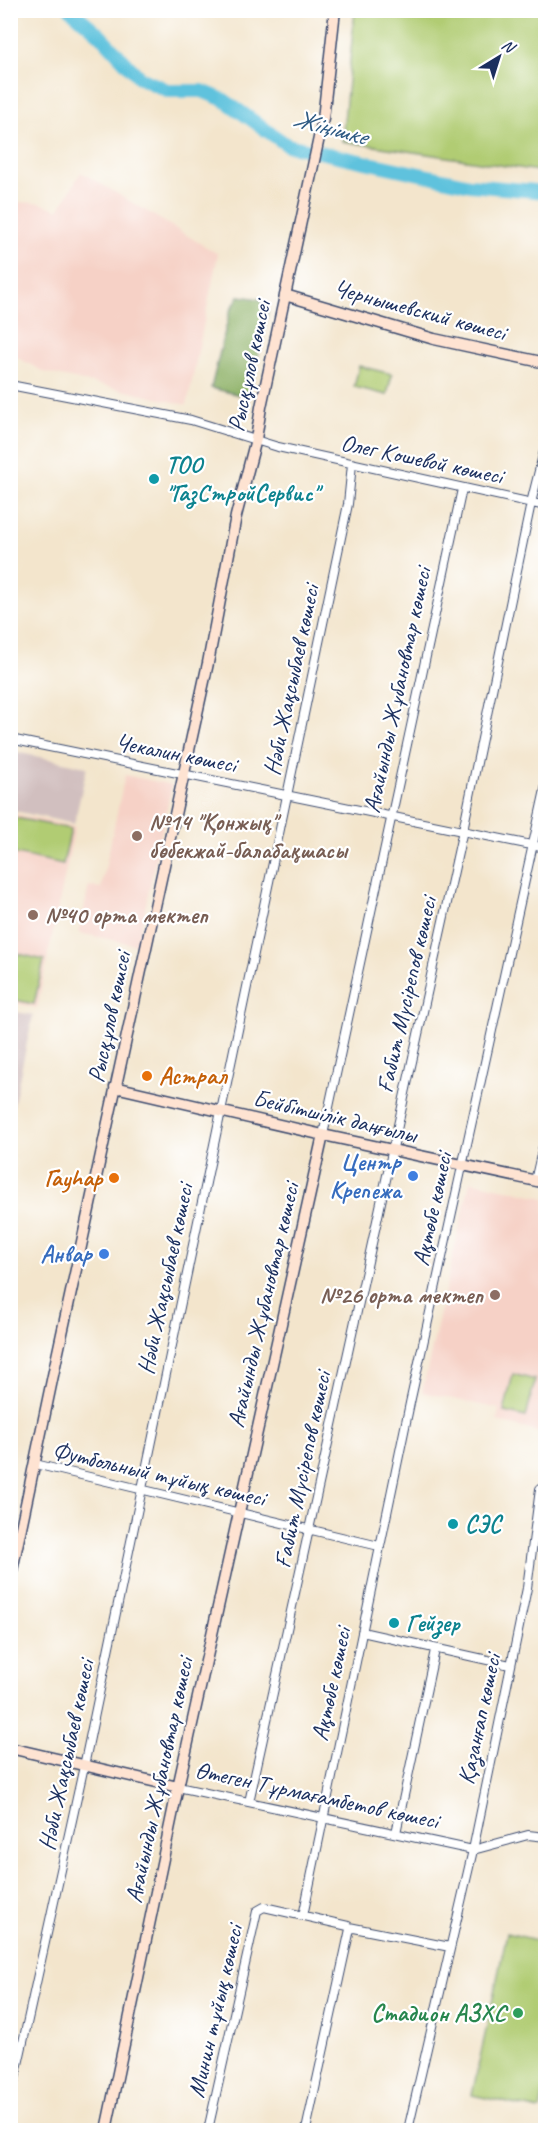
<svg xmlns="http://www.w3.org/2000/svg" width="556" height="2141" font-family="Caveat,sans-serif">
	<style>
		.built { fill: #f6d1c6 }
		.industrial { fill: #d1bfbf }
		.green { fill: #b1cc73; stroke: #667e68; stroke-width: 1.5 }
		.forest { fill: #8cb065; stroke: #547062; stroke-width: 1.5 }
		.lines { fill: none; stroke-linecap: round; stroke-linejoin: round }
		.river { stroke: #5fc2dd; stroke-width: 14 }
		.street-casing { stroke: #3b4a6e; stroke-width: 10 }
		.secondary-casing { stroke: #3b4a6e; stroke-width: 13 }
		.street { stroke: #fff; stroke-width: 8 }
		.secondary { stroke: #fee3d2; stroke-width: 10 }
		.culture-dot { fill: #0f9aa8; stroke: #fff; stroke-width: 2 }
		.education-dot { fill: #8d6e63; stroke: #fff; stroke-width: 2 }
		.food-dot { fill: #e8710a; stroke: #fff; stroke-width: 2 }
		.shop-dot { fill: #3f7fe0; stroke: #fff; stroke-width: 2 }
		.leisure-dot { fill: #2e9e5b; stroke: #fff; stroke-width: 2 }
		.labels { text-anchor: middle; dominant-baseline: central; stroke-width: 4.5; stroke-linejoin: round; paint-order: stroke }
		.street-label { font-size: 24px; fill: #1b2f5e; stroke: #fff }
		.culture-label { font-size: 24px; font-weight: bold; fill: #0d838f; stroke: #fff; text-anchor: start }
		.education-label { font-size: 24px; font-weight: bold; fill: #785e54; stroke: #fff; text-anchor: start }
		.food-label { font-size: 24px; font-weight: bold; fill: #c56008; stroke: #fff; text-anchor: start }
		.shop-label { font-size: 24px; font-weight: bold; fill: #366cbe; stroke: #fff; text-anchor: end }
		.leisure-label { font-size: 24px; font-weight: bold; fill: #27864d; stroke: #fff; text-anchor: end }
		.water-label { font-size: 26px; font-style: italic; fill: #2f5b84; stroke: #fff }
	</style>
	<rect width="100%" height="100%" fill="#fff"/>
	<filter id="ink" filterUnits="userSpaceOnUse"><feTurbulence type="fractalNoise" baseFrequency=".0167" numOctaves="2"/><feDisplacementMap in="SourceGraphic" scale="12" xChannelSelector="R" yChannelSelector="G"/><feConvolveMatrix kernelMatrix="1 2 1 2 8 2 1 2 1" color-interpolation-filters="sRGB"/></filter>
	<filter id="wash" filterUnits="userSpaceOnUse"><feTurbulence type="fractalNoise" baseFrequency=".008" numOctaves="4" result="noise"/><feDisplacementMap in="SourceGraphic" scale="24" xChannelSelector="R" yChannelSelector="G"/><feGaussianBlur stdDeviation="1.35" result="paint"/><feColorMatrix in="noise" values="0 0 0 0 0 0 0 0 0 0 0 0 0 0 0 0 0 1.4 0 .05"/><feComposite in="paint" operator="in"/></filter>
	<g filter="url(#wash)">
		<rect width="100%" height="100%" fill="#f3e5cc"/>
		<path class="built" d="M81,172L218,254L187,405L44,372L11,354V202L40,203L59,210Z
			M125,775L172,785L137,945L79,933L89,886L101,888Z
			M11,813L75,827L37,1008L11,1002Z
			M470,1181L545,1198V1434L497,1421L499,1409L422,1392Z"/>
		<path class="industrial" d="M11,751L87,767L74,824L11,810Z
			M11,1011L33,1015L11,1117L10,1011Z"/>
		<path class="green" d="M355,10L545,11V172L342,141Z
			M359,366L392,374L387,395L354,387Z
			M11,817L71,829L63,864L11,853Z
			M11,952L44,960L34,1004L11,999Z
			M513,1374L535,1380L526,1417L504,1412Z
			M507,1933L545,1942L546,2083L540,2110L472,2095Z"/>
		<path class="forest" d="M239,296L260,299L268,311L248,397L211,388L230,311Z"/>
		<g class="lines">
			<path class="river" d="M71,10L98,33L140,78L169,91H202L224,100L287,145L470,185L546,192"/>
		</g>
	</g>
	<g filter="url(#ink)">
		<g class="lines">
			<defs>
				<path id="street" d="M10,385L191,420L278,447L546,506
					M10,739L546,848
					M323,1135L462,489
					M535,1181L546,1133
					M35,1464L379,1546
					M362,1632L510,1665
					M178,1787L473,1850L528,1835L546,1837
					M249,1802L463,830L531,503L546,443
					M396,1833L435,1650
					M303,1916L410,1403L546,785
					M349,1927L450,1947
					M10,2101L84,1766L348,504L352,464
					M208,2130L257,1911L264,1907L348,1926L350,1929L306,2130
					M408,2130L473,1850L527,1588L540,1489"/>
				<path id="secondary" d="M285,295L434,339L546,363
					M115,1087L323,1135L546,1183
					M10,1580L56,1361L208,663L236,516L256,439L261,407L323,119L335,10
					M10,1748L178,1787
					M106,2130L178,1787L323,1135"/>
			</defs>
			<use href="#street" class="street-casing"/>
			<use href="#secondary" class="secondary-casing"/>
			<use href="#street" class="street"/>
			<use href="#secondary" class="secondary"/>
		</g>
	</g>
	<g class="culture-dot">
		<circle cx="154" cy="479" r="6"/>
		<circle cx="453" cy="1524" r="6"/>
		<circle cx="394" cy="1623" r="6"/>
	</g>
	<g class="education-dot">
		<circle cx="137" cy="836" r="6"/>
		<circle cx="33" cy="915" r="6"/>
		<circle cx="495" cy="1295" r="6"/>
	</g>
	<g class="food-dot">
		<circle cx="147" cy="1076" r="6"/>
		<circle cx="114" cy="1178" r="6"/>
	</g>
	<g class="shop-dot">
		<circle cx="413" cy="1176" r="6"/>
		<circle cx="104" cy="1254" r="6"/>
	</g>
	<circle class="leisure-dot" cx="518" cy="2013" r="6"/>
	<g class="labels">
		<g class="street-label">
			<text transform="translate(420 310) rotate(15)">Чернышевский көшесі</text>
			<text transform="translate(249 366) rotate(-78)">Рысқұлов көшсеі</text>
			<text transform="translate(422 459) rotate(12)">Олег Кошевой көшесі</text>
			<text transform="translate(291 680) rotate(-78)">Нәби Жақсыбаев көшесі</text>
			<text transform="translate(397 690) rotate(-78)">Ағайынды Жұбановтар көшесі</text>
			<text transform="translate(176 753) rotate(11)">Чекалин көшесі</text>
			<text transform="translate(406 995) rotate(-77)">Ғабит Мүсірепов көшесі</text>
			<text transform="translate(109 1017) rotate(-78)">Рысқұлов көшсеі</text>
			<text transform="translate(335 1116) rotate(13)">Бейбітшілік даңғылы</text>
			<text transform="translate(432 1209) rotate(-78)">Ақтөбе көшесі</text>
			<text transform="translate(165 1279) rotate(-78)">Нәби Жақсыбаев көшесі</text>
			<text transform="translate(263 1305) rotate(-77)">Ағайынды Жұбановтар көшесі</text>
			<text transform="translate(302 1470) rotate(-78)">Ғабит Мүсірепов көшесі</text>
			<text transform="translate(159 1474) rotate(13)">Футбольный тұйық көшесі</text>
			<text transform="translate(331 1684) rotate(-78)">Ақтөбе көшесі</text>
			<text transform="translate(479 1719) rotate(-78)">Қазанғап көшесі</text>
			<text transform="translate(66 1755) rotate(-78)">Нәби Жақсыбаев көшесі</text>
			<text transform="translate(159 1780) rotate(-78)">Ағайынды Жұбановтар көшесі</text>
			<text transform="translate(317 1795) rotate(12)">Өтеген Тұрмағамбетов көшесі</text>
			<text transform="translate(215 2011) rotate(-77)">Минин тұйық көшесі</text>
		</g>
		<g class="culture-label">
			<text x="166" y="465">ТОО<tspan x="166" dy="28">"ГазСтройСервис"</tspan></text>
			<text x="465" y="1524">СЭС</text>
			<text x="406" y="1623">Гейзер</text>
		</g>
		<g class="education-label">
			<text x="149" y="822">№14 "Қонжық"<tspan x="149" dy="28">бөбекжай-балабақшасы</tspan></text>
			<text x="45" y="915">№40 орта мектеп</text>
			<text x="483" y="1295" text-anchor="end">№26 орта мектеп</text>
		</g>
		<g class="food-label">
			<text x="159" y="1076">Астрал</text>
			<text x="102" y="1178" text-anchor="end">Гауhар</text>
		</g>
		<g class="shop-label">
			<text x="401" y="1162">Центр<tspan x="401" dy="28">Крепежа</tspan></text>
			<text x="92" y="1254">Анвар</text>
		</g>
		<g class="leisure-label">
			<text x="506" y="2013">Стадион АЗХС</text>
		</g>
		<g class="water-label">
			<text transform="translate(330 127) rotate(15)">Жіңішке</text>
		</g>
	</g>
	<rect width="556" height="2141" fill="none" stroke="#fff" stroke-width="36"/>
	<g transform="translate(499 57) rotate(38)" stroke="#ffffff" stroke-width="4.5" paint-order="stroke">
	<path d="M0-4.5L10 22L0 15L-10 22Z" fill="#1b2f5e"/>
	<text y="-9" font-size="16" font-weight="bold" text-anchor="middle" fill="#1b2f5e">N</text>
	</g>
</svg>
